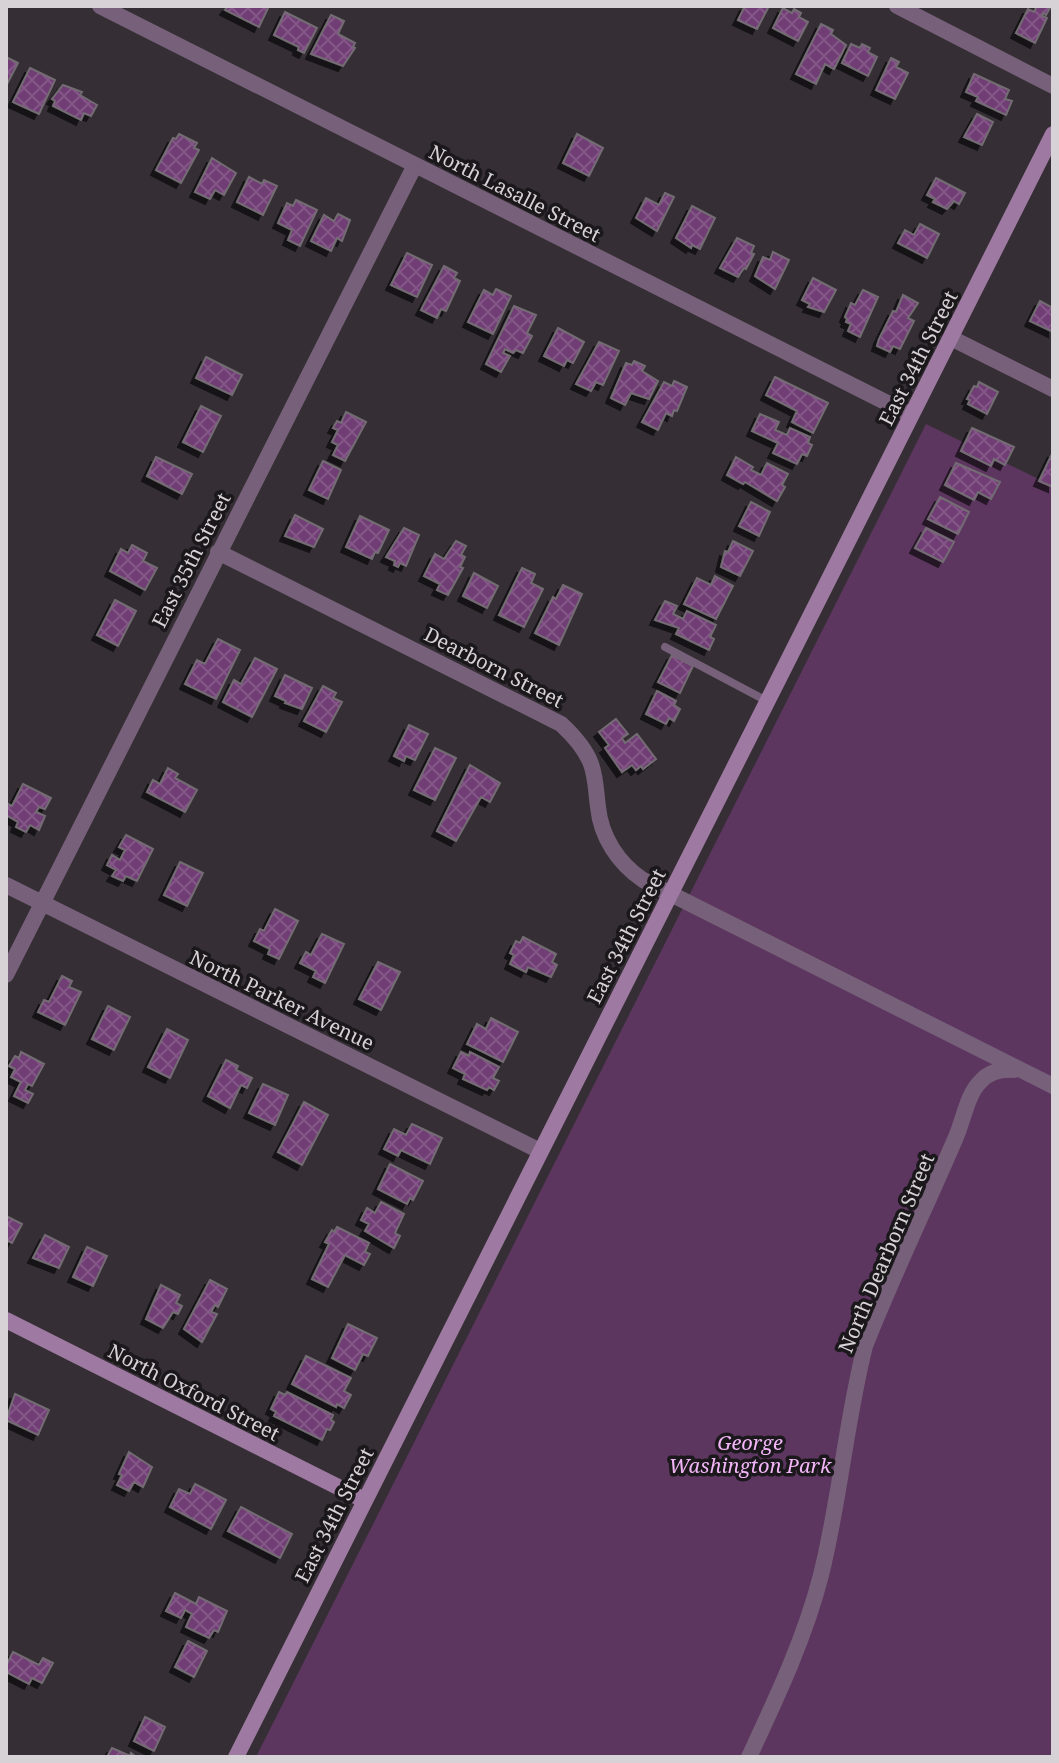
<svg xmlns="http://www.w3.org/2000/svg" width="1059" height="1763" font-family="'Noto Serif',serif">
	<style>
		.park { fill: #5c365f }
		.building { fill: url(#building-cross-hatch); stroke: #736c73; stroke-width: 2; filter: url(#shadow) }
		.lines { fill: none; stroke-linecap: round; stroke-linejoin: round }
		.lane { stroke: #776079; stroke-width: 8 }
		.street { stroke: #776079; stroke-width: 16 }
		.secondary { stroke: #9e79a1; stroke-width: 16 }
		.labels { text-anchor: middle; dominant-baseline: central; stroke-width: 7; stroke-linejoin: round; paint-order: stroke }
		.street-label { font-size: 20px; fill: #d6d2d6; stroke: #1b181b }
		.park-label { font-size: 20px; font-style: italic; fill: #f2b5f7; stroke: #1b181b }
	</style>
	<defs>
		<pattern id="building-cross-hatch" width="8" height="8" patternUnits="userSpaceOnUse" patternTransform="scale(2)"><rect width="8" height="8" fill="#703c75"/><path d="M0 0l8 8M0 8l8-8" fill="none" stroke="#845788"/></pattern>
		<filter id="shadow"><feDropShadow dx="-5" dy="5" stdDeviation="0" flood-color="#0009"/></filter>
	</defs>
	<rect width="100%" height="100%" fill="#352f35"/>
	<path class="park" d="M926,424L1053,486V1757H256Z"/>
	<path class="building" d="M228,6H269L259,27L225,10Z
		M745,6H769L757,29L738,20Z
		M1037,6H1051L1046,15L1043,13L1042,16L1047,18L1035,43L1016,33L1028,9L1034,12Z
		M783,8L792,13L794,9L801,13L799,17L808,22L798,41L773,28Z
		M285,12L317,28L304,53L298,50L299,47L274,35Z
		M331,15L344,21L338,34L355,43L353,47L355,48L343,66L311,54Z
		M821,24L833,30L831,34L846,45L834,69L825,64L816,84L796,74Z
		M851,44L860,48L862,44L870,48L868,52L877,57L868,76L842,63Z
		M6,57L18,63L6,86Z
		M891,58L899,62L896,67L908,73L895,99L876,90Z
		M30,68L55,80L39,114L13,102Z
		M974,74L1009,90L1005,99L1012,101L1006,115L976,101L978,97L966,92Z
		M63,85L82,92L80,95L97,105L91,116L84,113L81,120L53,106L55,101L52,99Z
		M977,114L993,122L982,145L964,137Z
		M179,134L197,143L194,148L199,150L181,183L156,170L173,138L176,139Z
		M577,134L603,148L589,176L563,163Z
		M212,158L236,173L224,195L215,190L210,199L195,192Z
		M249,177L262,184L264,180L277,186L263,215L237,202Z
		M936,178L965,193L959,204L954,201L947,209L933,202L935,199L927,195Z
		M665,193L674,197L657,231L636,218L646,198L659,205Z
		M296,200L317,210L300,246L288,240L292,230L278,223L287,203L293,206Z
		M692,206L715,218L700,249L692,245L691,248L676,238Z
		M338,214L350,220L342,241L337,238L331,251L311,241L324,215L334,221Z
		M920,224L939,234L927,258L898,243L905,230L914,235Z
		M737,238L754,246L751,253L754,254L746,269L744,268L738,277L720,268Z
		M773,252L789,260L775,289L755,276L763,257L770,260Z
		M407,253L432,265L417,297L391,285Z
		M444,266L457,273L454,278L460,281L446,311L441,309L437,318L421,310Z
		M813,278L836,290L824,312L808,307L810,304L802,300Z
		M496,289L511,296L493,334L468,322L484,290L493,295Z
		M863,290L878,297L860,337L848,331L851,324L846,322L847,319L845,317L851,303L855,305Z
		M903,295L918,303L908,318L914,321L900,349L893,346L890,352L877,346L879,339L893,311L896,312Z
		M1040,301L1053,308V332L1030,321Z
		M514,306L536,315L527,333L532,336L523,353L516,350L513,353L505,349L503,353L510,356L501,372L486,364Z
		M558,328L584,342L573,363L567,360L564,366L544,356Z
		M599,342L619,351L603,385L596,382L591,391L576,384Z
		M206,357L242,375L232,395L196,378Z
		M634,361L645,366L642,371L658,381L649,399L631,393L625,405L611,398L626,363L632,365Z
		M775,377L828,403L813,433L792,422L797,411L766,395Z
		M674,381L687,387L677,411L674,410L672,416L666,413L658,430L642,422L664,382L672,386Z
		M979,382L998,392L987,414L968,404L970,400L967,399L974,386L977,387Z
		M201,406L221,416L203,452L183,442Z
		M346,412L366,422L345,461L333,455L338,445L332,442L338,430L333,428L337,421L341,423Z
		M760,414L779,422L775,430L787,435L790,428L810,437L808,443L812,445L807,456L802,454L797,464L773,453L778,443L752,431Z
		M972,428L1014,447L1005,465L994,459L991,466L961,451Z
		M1053,452V487L1039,481Z
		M156,457L192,474L182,494L147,476Z
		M736,457L753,467L751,470L761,475L767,463L788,474L782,485L785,487L777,501L745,482L743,484L727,475Z
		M323,461L341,470L328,499L309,490Z
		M956,463L1000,482L991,499L978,492L974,500L945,485Z
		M940,497L969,512L958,534L928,519Z
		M751,502L770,512L759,536L739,526Z
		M295,515L323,529L314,547L285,536Z
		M360,516L389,530L378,553L375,552L372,559L346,547Z
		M404,528L419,535L406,566L400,563L398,567L394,565L395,561L386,557Z
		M926,528L954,542L943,562L915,548Z
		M456,541L466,546L461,555L465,557L460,567L463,568L448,595L437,590L440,584L424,576L435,554L444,559Z
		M733,541L753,551L740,576L721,567L725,551L728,552Z
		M132,545L147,553L143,561L157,568L145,590L110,571L121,549L128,553Z
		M522,568L535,574L531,583L543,589L524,627L499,615Z
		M474,573L498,586L487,608L463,596Z
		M715,576L733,586L716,619L684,604L697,578L711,585Z
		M563,585L582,594L559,645L535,633L553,597L556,599Z
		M115,600L136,611L118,646L97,635Z
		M665,601L677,606L673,614L683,619L687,611L716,625L710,637L714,639L709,650L676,634L679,628L655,620Z
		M218,639L240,650L216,699L185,684L197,660L205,664Z
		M672,655L693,666L680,693L658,682Z
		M255,658L277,669L252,717L223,702L234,680L241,684Z
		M285,675L312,688L302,709L285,703L286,701L275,696Z
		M323,686L336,693L333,698L342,702L326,732L304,721Z
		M657,691L676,701L674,705L680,709L674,721L669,718L666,724L646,714Z
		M616,719L628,734L622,738L625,743L637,734L656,759L643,769L641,766L636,770L632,765L622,772L605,748L609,745L599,732Z
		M409,725L428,734L415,760L406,756L404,761L394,756Z
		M435,748L456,758L435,800L414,790Z
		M470,765L500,783L490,802L481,797L456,841L437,831Z
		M168,768L178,774L175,778L197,790L185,812L147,792L153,780L160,784Z
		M23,784L51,798L45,809L39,807L36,812L45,816L39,830L30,825L26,832L16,827L18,822L6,815V803L12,806Z
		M126,835L153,849L137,881L126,876L123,881L112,876L116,870L107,865L112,855L120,860L125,850L119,847Z
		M180,862L203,873L187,906L164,895Z
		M275,909L298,921L279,959L268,954L270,949L254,941L260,929L264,931Z
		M322,934L344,944L325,983L313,977L316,971L300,963L306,952L311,955Z
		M523,937L556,954L552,962L557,965L551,977L528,967L526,972L510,964L514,955L510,953L516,941L520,943Z
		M378,962L400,972L381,1010L359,999Z
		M62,976L72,981L69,987L81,992L65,1025L38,1012L44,1000L49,1002Z
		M108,1006L130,1017L114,1050L92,1039Z
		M491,1018L518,1032L503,1062L467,1044L477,1024L486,1029Z
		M167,1029L188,1040L170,1078L148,1067Z
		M21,1052L44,1064L32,1086L28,1084L25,1090L33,1094L28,1103L14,1096L21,1082L11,1077L15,1069L9,1066L15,1056L19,1058Z
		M461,1052L469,1056L470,1052L499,1067L493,1078L499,1081L494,1090L489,1087L487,1090L463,1079L465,1074L453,1068Z
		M226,1060L238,1066L236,1070L252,1078L247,1088L241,1085L230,1108L208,1096Z
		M263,1084L288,1095L275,1125L249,1113Z
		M304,1102L328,1115L302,1165L278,1152Z
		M412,1124L442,1138L430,1164L401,1150L398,1156L384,1149L394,1129L406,1135Z
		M390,1164L423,1181L413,1200L410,1198L407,1204L378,1189Z
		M381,1202L404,1214L395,1233L400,1236L394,1248L365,1231L369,1224L361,1220L367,1208L375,1213Z
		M6,1216L22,1224L12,1243L6,1240Z
		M337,1227L369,1243L365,1252L370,1254L364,1265L345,1255L328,1287L312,1279L329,1244L325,1242L332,1230L334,1232Z
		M45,1235L69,1247L59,1268L33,1258Z
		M87,1247L107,1256L93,1286L73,1277Z
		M210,1280L227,1289L218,1307L215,1305L211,1312L217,1314L202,1342L184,1329Z
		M161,1285L180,1295L176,1303L182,1306L178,1314L173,1312L163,1328L146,1319Z
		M348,1324L377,1338L368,1356L363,1354L355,1370L332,1358Z
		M306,1356L351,1378L344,1391L351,1395L344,1408L337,1404L336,1407L292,1384Z
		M279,1392L285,1395L287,1392L333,1415L331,1420L334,1422L330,1430L327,1429L322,1440L274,1416L276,1412L271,1409Z
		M15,1394L49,1410L38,1435L6,1420Z
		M129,1452L152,1467L143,1487L134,1482L129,1491L117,1485L122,1475L119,1474Z
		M195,1484L226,1500L211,1529L170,1507L179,1489L190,1494Z
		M241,1507L292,1534L280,1558L228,1531Z
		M175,1593L196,1604L199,1597L227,1611L218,1632L214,1630L209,1638L186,1627L192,1614L185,1610L181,1618L166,1611Z
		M188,1641L207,1651L194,1677L175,1667Z
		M13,1652L39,1665L43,1658L53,1663L42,1683L32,1678L29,1684L6,1672V1666Z
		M145,1717L165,1727L154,1751L134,1741Z
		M112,1748L130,1756L131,1753L136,1757H107Z"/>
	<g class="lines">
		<path class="lane" d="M665,647L767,701"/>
		<path class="street" d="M100,6L911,415
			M897,6L1053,86
			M951,338L1053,389
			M218,552L561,724C573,735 585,748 591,764C596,778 596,792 598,807C601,837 618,863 643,880L1053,1086
			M6,885L540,1151
			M6,975L415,165
			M749,1757C776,1699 805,1638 821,1575C840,1499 846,1421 865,1346C893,1275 926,1207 956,1137C964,1119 967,1094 981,1081C990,1071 1002,1069 1014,1070"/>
		<path class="secondary" d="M6,1320L364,1500
			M236,1757L1053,134"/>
	</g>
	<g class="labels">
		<g class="street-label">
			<text transform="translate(515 193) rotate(27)">North Lasalle Street</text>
			<text transform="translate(918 358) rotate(-63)">East 34th Street</text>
			<text transform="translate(191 560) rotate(-63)">East 35th Street</text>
			<text transform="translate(494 667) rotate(27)">Dearborn Street</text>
			<text transform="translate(626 936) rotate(-63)">East 34th Street</text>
			<text transform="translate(282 1000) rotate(26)">North Parker Avenue</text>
			<text transform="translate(886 1253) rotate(-67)">North Dearborn Street</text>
			<text transform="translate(194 1392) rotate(27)">North Oxford Street</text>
			<text transform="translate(334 1515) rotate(-63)">East 34th Street</text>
		</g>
		<g class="park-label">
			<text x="750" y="1442">George<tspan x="750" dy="23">Washington Park</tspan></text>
		</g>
	</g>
	<rect width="1059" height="1763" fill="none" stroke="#d6d2d6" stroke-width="16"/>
</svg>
